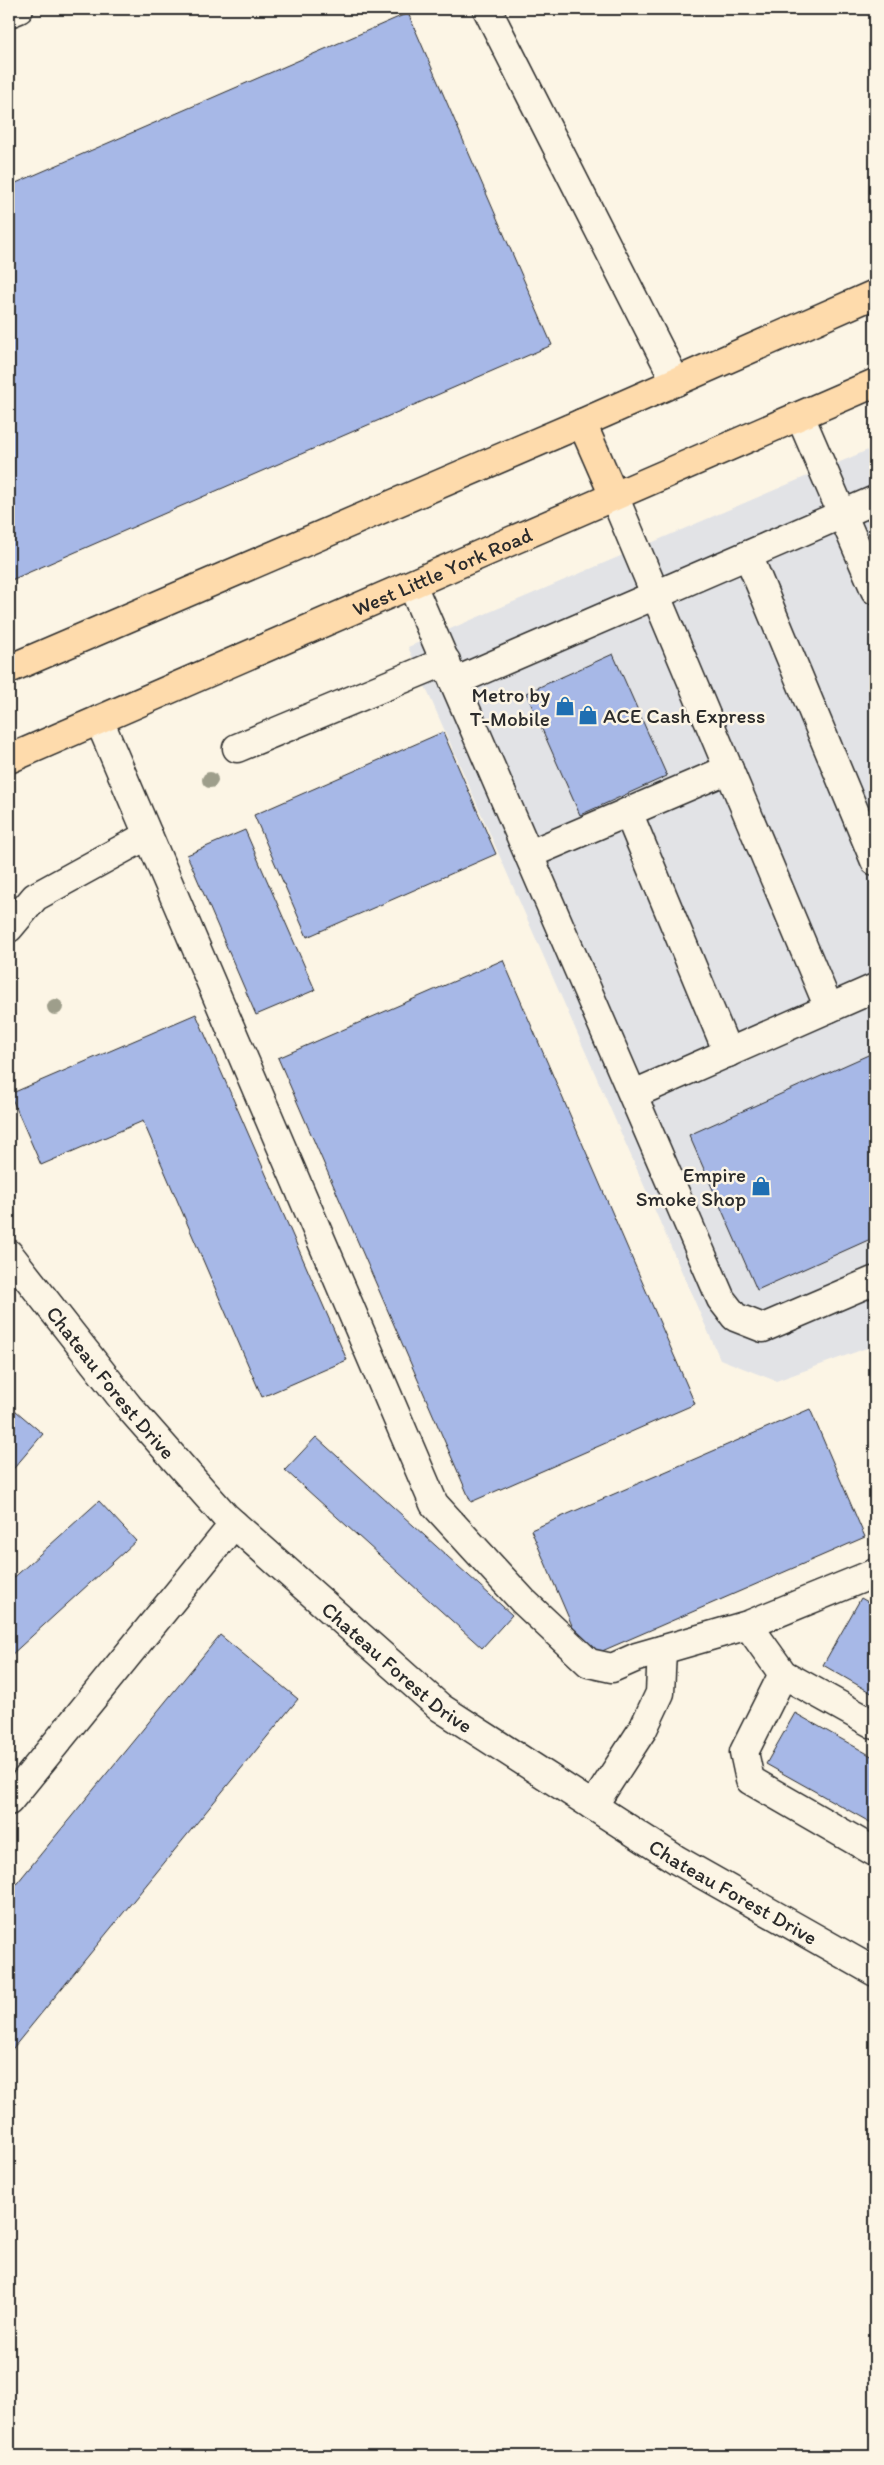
<svg xmlns="http://www.w3.org/2000/svg" width="884" height="2465" font-family="Itim,sans-serif">
	<style>
		.built { fill: #e2e3e6 }
		.building { fill: #a7b8e7; stroke: #2b2b2b }
		.lines { fill: none; stroke-linecap: round; stroke-linejoin: round }
		.minor-casing { stroke: #2b2b2b; stroke-width: 31 }
		.major-casing { stroke: #2b2b2b; stroke-width: 31 }
		.minor { stroke: #fcf5e5; stroke-width: 28 }
		.major { stroke: #fedbac; stroke-width: 28 }
		.tree { fill: #9e9e8b }
		.labels { text-anchor: middle; dominant-baseline: central; stroke-width: 5; stroke-linejoin: round; paint-order: stroke }
		.street-label { font-size: 21px; fill: #2b2b2b; stroke: #fcf5e5 }
		.poi-label { font-size: 21px; fill: #2b2b2b; stroke: #fcf5e5; text-anchor: end }
	</style>
	<rect width="100%" height="100%" fill="#fcf5e5"/>
	<filter id="ink" filterUnits="userSpaceOnUse"><feTurbulence type="fractalNoise" baseFrequency=".02" numOctaves="2"/><feDisplacementMap in="SourceGraphic" scale="10" xChannelSelector="R" yChannelSelector="G"/><feConvolveMatrix kernelMatrix="1 2 1 2 8 2 1 2 1" color-interpolation-filters="sRGB"/></filter>
	<g filter="url(#ink)">
		<path class="built" d="M875,447V1345L776,1381L720,1359L408,647Z"/>
		<path class="building" d="M408,13L552,345L9,581V186Z
			M613,654L667,776L580,815L526,693Z
			M443,732L496,854L307,937L254,815Z
			M245,830L315,990L256,1015L187,855Z
			M503,960L695,1404L471,1502L278,1058Z
			M196,1014L347,1360L262,1397L143,1121L41,1165L10,1094Z
			M875,1052V1237L757,1290L689,1135Z
			M9,1405L43,1434L9,1474Z
			M810,1409L865,1537L586,1658L531,1530Z
			M316,1437L512,1615L482,1648L285,1470Z
			M99,1501L136,1541L9,1657V1582Z
			M861,1598L875,1606V1695L823,1665Z
			M220,1635L298,1699L9,2053V1893Z
			M795,1713L875,1758V1825L766,1764Z"/>
		<g class="lines">
			<defs>
				<g id="minor">
					<path d="M487,9L676,382"/>
					<path d="M9,13L19,9"/>
					<path d="M800,416L875,590"/>
					<path d="M614,496L829,1008"/>
					<path d="M748,555L875,861"/>
					<path d="M412,585L721,1299L735,1317L763,1328L873,1281L875,1282"/>
					<path d="M454,682L875,500"/>
					<path d="M237,748L446,661"/>
					<path d="M628,812L728,1053"/>
					<path d="M148,835L434,1504L523,1601L589,1663L612,1668L637,1657L748,1625L875,1573"/>
					<path d="M530,854L729,769"/>
					<path d="M9,928L35,897L148,835L99,720"/>
					<path d="M634,1094L875,988"/>
					<path id="s1" d="M9,1254L128,1406L225,1516L441,1708L677,1860L875,1972"/>
					<path d="M748,1625L783,1674L875,1725"/>
					<path d="M783,1674L744,1752L750,1780L875,1852"/>
					<path d="M9,1801L234,1524"/>
					<path d="M593,1806L643,1729L660,1693L662,1650"/>
				</g>
				<g id="major">
					<path d="M582,423L614,496"/>
					<path d="M9,669L582,423L875,294"/>
					<path id="s2" d="M9,759L875,383"/>
				</g>
			</defs>
			<use href="#minor" class="minor-casing"/>
			<use href="#major" class="major-casing"/>
			<use href="#minor" class="minor"/>
			<use href="#major" class="major"/>
		</g>
		<g class="tree">
			<circle cx="210" cy="780" r="8"/>
			<circle cx="55" cy="1007" r="8"/>
		</g>
	</g>
	<defs>
		<symbol id="shop-bare" viewBox="-9 -9 18 18"><path d="M-5-2.5h2.3a2.7 3.5 0 0 1 5.4 0H5L5.5 6h-11ZM-1.5-2.5h3a1.5 2.3 0 0 0-3 0Z" fill="#1f6fb2" stroke="#fcf5e5" stroke-width="2.5" paint-order="stroke"/></symbol>
	</defs>
	<g fill-rule="evenodd">
		<use href="#shop-bare" x="551" y="692" width="28" height="28"/>
		<use href="#shop-bare" x="574" y="701" width="28" height="28"/>
		<use href="#shop-bare" x="747" y="1172" width="28" height="28"/>
	</g>
	<g class="labels">
		<g class="street-label">
			<text stroke="none"><textPath href="#s2" startOffset="472">West Little York Road</textPath></text>
			<text stroke="none"><textPath href="#s1" startOffset="164">Chateau Forest Drive</textPath></text>
			<text stroke="none"><textPath href="#s1" startOffset="569">Chateau Forest Drive</textPath></text>
			<text stroke="none"><textPath href="#s1" startOffset="974">Chateau Forest Drive</textPath></text>
		</g>
		<g class="poi-label">
			<text x="550" y="694">Metro by<tspan x="550" dy="24">T-Mobile</tspan></text>
			<text x="603" y="715" text-anchor="start">ACE Cash Express</text>
			<text x="746" y="1174">Empire<tspan x="746" dy="24">Smoke Shop</tspan></text>
		</g>
	</g>
	<rect width="884" height="2465" fill="none" stroke="#fcf5e5" stroke-width="30"/>
	<rect x="15" y="15" width="854" height="2435" fill="none" stroke="#2b2b2b" stroke-width="2" filter="url(#ink)"/>
</svg>
